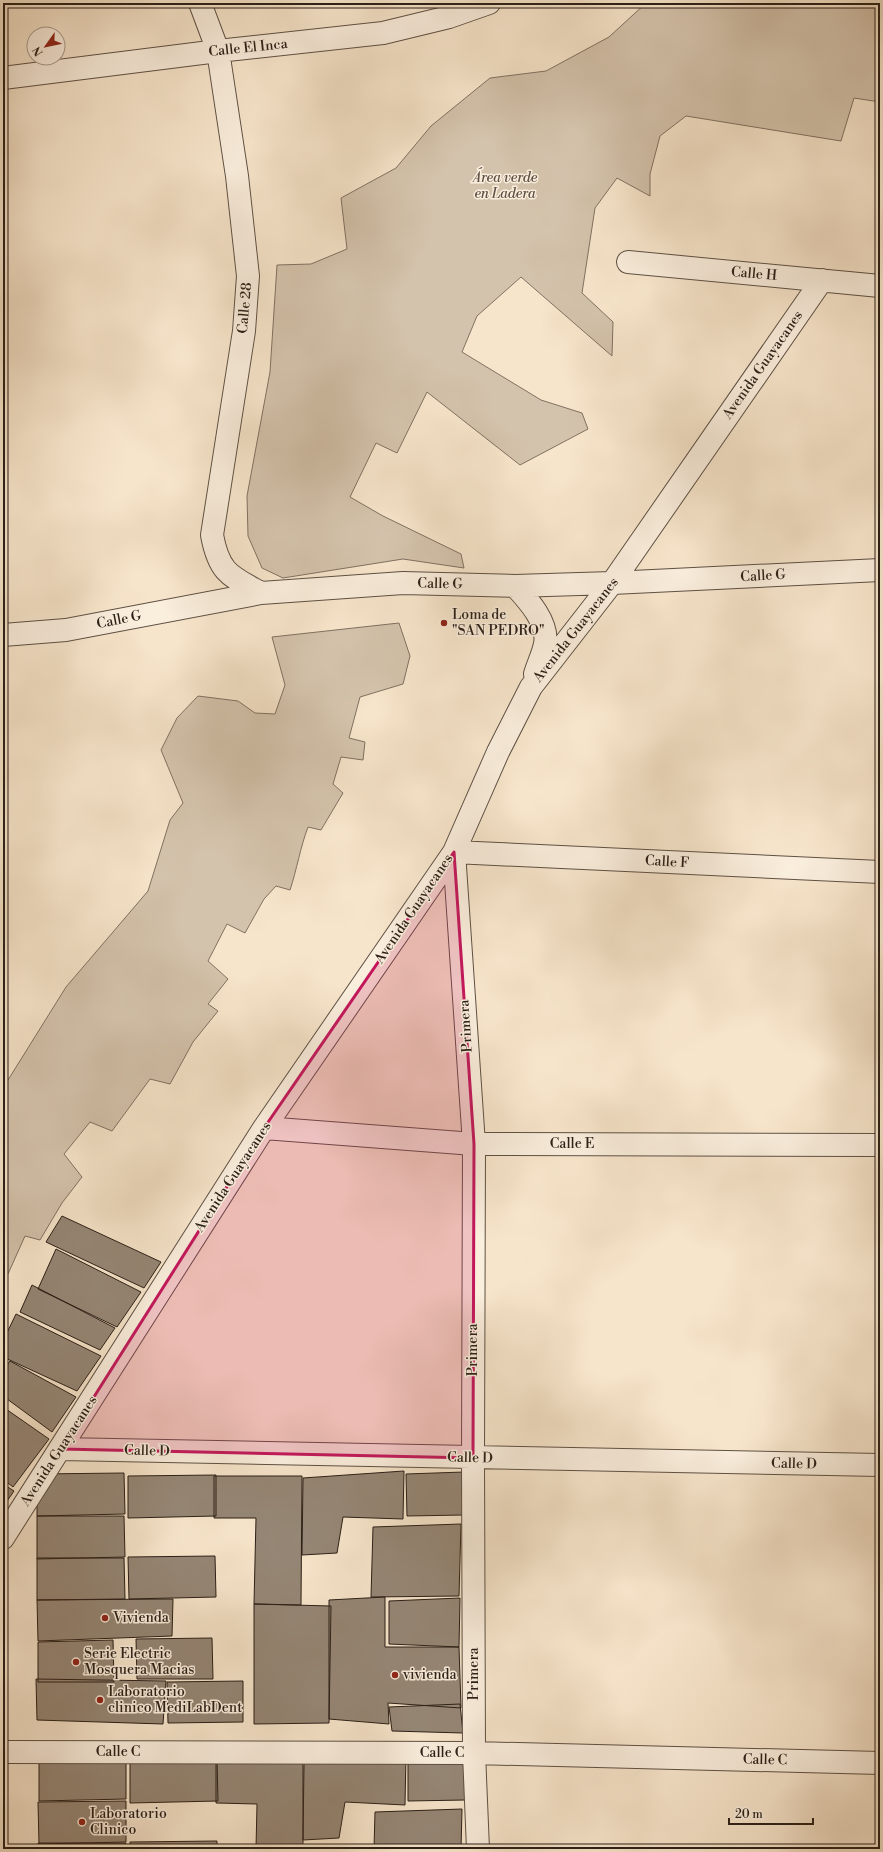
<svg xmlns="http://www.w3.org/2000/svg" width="883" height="1852" font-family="'Libre Bodoni',serif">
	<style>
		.green { fill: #d4c3ac; stroke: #807162 }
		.building { fill: #958675; stroke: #2b1f17 }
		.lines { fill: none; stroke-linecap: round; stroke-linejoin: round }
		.minor-casing { stroke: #5e5044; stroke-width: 24 }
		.minor { stroke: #faeedd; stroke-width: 22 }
		.marked { fill: #c2185b; fill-opacity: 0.2; stroke: #c2185b; stroke-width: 3; stroke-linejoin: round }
		.poi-dot { fill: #8f2418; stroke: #faeedd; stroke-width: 1.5 }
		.labels { text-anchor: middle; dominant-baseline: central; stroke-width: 3; stroke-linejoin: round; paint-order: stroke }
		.street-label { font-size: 14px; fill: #2b1f17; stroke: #faeedd }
		.park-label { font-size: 14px; font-style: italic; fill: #5e5044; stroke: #faeedd }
		.poi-label { font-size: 14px; fill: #2b1f17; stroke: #faeedd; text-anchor: start }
	</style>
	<rect width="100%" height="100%" fill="#f7e5cb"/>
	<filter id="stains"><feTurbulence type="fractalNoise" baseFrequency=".005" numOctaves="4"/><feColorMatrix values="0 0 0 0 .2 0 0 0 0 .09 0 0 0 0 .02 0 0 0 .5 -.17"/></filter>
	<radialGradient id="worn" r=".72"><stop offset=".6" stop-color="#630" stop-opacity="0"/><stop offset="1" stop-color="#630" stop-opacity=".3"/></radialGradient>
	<path class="green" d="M646,3H880V102L854,98L841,141L686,116L660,136L650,174V196L617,178L595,208L582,293L613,322L612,356L521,277L477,316L462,352L541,400L582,413L588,429L520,465L427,392L397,453L376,443L350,497L383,516L461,554L464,568L403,559L283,578L262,568L248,536L247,496L270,372L277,265L311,264L347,249L341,198L396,168L431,126L490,78L546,71L609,37Z
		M399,623L410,656L403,684L360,697L349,738L365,742L363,760L341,757L333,784L343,793L321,830L308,827C300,848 297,869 290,890L276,886L264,899L245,933L227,924L208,961L228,979L208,1004L218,1011L193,1042L170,1084L150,1079L112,1131L90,1122L64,1154L82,1177L62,1203L40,1240L25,1236L8,1274L3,1270V1088L66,987L148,891L170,820L183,803L161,750L177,718L198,696L238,701L255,713L275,714L285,685L272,637Z"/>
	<path class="building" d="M62,1216L161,1262L144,1288L46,1242Z
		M56,1249L141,1292L117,1327L38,1289Z
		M32,1285L115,1328L100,1350L20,1312Z
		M16,1314L101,1356L77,1391L3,1357V1341Z
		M10,1361L76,1397L52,1432L3,1396V1371Z
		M3,1407L49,1439L13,1487L3,1479Z
		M404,1471L403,1519L343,1517L337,1553L302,1555L303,1478Z
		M464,1472L463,1515L407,1516L406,1474Z
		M124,1473L125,1514L37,1516V1474Z
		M216,1475V1516L128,1518V1476Z
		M214,1476H302L301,1605L254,1604L256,1518H214Z
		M3,1484L14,1491L3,1507Z
		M37,1516H124L125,1557L37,1559Z
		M461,1524L459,1596L371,1597L373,1527Z
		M215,1556L216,1597L129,1599L128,1557Z
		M37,1558H124L125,1599L37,1600Z
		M385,1597V1647H459L461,1708L388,1703L389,1724L329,1719V1600Z
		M460,1598L459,1647L389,1644V1601Z
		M173,1599L172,1636L38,1641L37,1600Z
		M254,1604L331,1606L329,1723L254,1724Z
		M212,1638L213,1679H137L136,1639Z
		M113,1640L114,1682H38V1642Z
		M36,1679L166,1681L163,1724L37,1720Z
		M243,1681V1722L168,1723L167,1682Z
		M460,1704L463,1733L392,1731L389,1707Z
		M406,1756L405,1805L345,1802L339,1838L303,1840L304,1763Z
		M466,1757L465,1800L408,1801V1759Z
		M126,1758V1799L39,1801V1759Z
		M217,1760L218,1801L130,1803V1761Z
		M303,1761V1849H256L257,1804L216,1803V1762Z
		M126,1801V1842L39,1844L38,1802Z
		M462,1809L461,1849H374L375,1812Z
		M217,1841V1849H130V1842Z
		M38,1843H126V1849H39Z"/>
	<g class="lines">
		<defs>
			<path id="minor" d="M200,3L218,51L237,176L248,276L244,331L212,535C219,573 230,576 261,593
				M3,78L218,51L383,33L449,17L489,3
				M628,262L880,286
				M515,586C528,600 549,623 545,644C543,654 538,664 535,674
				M3,635L66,630L261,593L403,583L515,586L612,583L880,570
				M264,1128L474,1144L880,1145
				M61,1449L880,1465
				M3,1538L264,1128L454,852L498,752L531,687L612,583L822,280
				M3,1752L474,1753L880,1763
				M478,1849L474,1753L473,1458L474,1144L454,852L880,872"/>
		</defs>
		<use href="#minor" class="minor-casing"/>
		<use href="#minor" class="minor"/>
	</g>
	<path class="marked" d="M454,852L474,1144L473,1458L61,1449L264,1128Z"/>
	<g class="poi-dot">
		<circle cx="444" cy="623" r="4"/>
		<circle cx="105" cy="1618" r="4"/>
		<circle cx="76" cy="1662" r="4"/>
		<circle cx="395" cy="1675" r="4"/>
		<circle cx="100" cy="1700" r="4"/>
		<circle cx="82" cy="1822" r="4"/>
	</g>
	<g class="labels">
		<g class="street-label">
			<text transform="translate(248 48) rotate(-6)">Calle El Inca</text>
			<text transform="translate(754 274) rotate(5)">Calle H</text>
			<text transform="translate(245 308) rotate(-85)">Calle 28</text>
			<text transform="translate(763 365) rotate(-55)">Avenida Guayacanes</text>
			<text transform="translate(763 576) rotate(-3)">Calle G</text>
			<text transform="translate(440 584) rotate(1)">Calle G</text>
			<text transform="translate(119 620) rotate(-11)">Calle G</text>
			<text transform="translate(576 630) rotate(-52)">Avenida Guayacanes</text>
			<text transform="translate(667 862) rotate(3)">Calle F</text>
			<text transform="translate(414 909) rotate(-56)">Avenida Guayacanes</text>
			<text transform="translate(466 1026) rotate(-94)">Primera</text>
			<text x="572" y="1144">Calle E</text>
			<text transform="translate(233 1177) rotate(-57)">Avenida Guayacanes</text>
			<text transform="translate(473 1350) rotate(-90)">Primera</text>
			<text transform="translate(59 1451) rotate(-57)">Avenida Guayacanes</text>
			<text transform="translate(147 1451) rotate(1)">Calle D</text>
			<text transform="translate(470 1458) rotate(1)">Calle D</text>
			<text transform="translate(794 1464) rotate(1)">Calle D</text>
			<text transform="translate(474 1674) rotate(-90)">Primera</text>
			<text x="118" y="1752">Calle C</text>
			<text x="442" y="1753">Calle C</text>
			<text transform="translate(765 1760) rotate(1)">Calle C</text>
		</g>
		<g class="park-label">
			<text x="505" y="178">Área verde<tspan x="505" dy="16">en Ladera</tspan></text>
		</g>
		<g class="poi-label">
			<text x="452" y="615">Loma de<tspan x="452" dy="16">"SAN PEDRO"</tspan></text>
			<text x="113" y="1618">Vivienda</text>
			<text x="84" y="1654">Serie Electric<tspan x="84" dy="16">Mosquera Macias</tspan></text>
			<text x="403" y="1675">vivienda</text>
			<text x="108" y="1692">Laboratorio<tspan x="108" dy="16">clinico MediLabDent</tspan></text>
			<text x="90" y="1814">Laboratorio<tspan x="90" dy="16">Clinico</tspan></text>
		</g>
	</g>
	<rect width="883" height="1852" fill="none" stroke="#f7e5cb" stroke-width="16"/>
	<rect x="4" y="4" width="875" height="1844" fill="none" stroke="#2b1f17" stroke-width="2"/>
	<rect x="8" y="8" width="867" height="1836" fill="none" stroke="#2b1f17"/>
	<g transform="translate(46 46) rotate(237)"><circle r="19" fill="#faeedd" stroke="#a79b8e"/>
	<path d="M0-3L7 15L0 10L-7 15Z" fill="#8f2418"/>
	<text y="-6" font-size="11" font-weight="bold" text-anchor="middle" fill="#2b1f17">N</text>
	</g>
	<path d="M729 1818v6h84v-6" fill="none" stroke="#2b1f17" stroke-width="2"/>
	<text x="735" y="1818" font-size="12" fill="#2b1f17" stroke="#faeedd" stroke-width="3" paint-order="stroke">20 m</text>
	<rect width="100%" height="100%" filter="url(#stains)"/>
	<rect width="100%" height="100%" fill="url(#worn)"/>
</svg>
